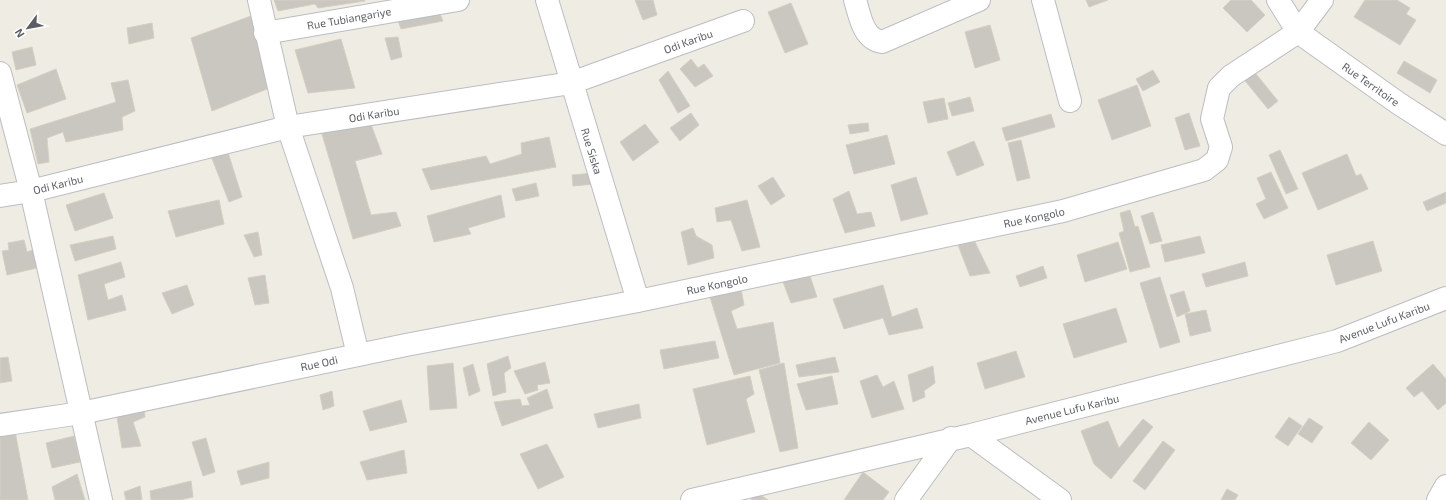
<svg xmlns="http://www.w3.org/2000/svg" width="1446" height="500" font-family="'Exo 2',sans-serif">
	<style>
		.building { fill: #cac7c0; stroke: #d5cfc1 }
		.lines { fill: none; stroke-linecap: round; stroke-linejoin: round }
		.street-casing { stroke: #bbbdc3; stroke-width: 24 }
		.street { stroke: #fff; stroke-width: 22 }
		.labels { text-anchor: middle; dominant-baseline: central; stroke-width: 3; stroke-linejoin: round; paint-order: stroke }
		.street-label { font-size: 11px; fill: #5b5f65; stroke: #fff }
	</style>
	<rect width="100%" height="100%" fill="#efede3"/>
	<path class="building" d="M274,0H365V1L318,8L315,4L278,11Z
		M635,0H653L657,15L643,20Z
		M1086,0H1108L1089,7Z
		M1231,0H1251L1265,15L1247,32L1223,8Z
		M1365,0H1397L1410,8L1406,14L1416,20L1400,45L1354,17Z
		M791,3L808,44L785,53L768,12Z
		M437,7L443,21L401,29L396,15Z
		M251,16L272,87L212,111L191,38Z
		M152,23L154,38L129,44L127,28Z
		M990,25L1000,60L975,68L965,32Z
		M398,37L402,57L391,60L385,38Z
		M341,39L355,88L308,93L295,50Z
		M32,47L36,65L16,70L12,52Z
		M691,59L698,68L704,64L713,76L695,87L680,69Z
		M1404,61L1437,80L1430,93L1397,73Z
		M56,69L66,99L27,113L17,85Z
		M1252,69L1278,101L1268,109L1242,77Z
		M1153,70L1160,82L1143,91L1136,79Z
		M668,71L690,106L678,113L659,80Z
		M128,80L135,111L122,117L123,130L66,142L63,132L47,138L49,162L38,164L30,129L116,102L111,83Z
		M1137,85L1151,126L1112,140L1098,100Z
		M970,97L974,111L952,116L948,103Z
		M944,98L948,119L928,123L923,102Z
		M691,113L699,125L680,141L670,128Z
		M1189,113L1200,146L1185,150L1175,118Z
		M1051,114L1055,127L1006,141L1002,128Z
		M369,119L382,154L355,161L371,215L396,212L401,226L353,239L322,134Z
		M868,123L869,131L850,134L848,125Z
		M645,124L659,142L633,161L620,142Z
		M887,135L895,164L854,174L846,145Z
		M549,137L556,167L431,190L422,169L486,156L490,164L522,154L521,143Z
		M1021,140L1030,178L1017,181L1008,143Z
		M974,141L984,165L957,176L947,152Z
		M226,146L242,197L229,202L209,151Z
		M1280,150L1298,189L1286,194L1269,155Z
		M1347,154L1356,176L1361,174L1368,189L1318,210L1302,173Z
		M1271,172L1288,208L1264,219L1256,204L1266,199L1257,178Z
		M594,173L595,184L573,186L572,175Z
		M773,177L785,196L771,205L758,186Z
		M916,177L928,214L901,221L891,185Z
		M536,183L539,196L516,201L512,189Z
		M849,191L857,214L871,212L875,226L845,233L833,199Z
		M1446,192V203L1427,211L1423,202Z
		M104,193L113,218L75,231L66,205Z
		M501,195L505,217L468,228L471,234L434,242L427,216Z
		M219,200L224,224L176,237L168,211Z
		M747,200L760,247L742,251L731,220L717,222L715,208Z
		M1130,210L1135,227L1138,226L1150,267L1130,272L1119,233L1124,231L1120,213Z
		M1153,212L1162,241L1150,244L1141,216Z
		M693,228L696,236L712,245L714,258L688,265L681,232Z
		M258,232L262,255L254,257L244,235Z
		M113,236L116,249L75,261L70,245Z
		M1200,236L1205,253L1165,262L1161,245Z
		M24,240L27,252L35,249L37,268L7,275L2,251L9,250L8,243Z
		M1373,241L1382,271L1336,285L1327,255Z
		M975,242L990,273L970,276L958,245Z
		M1118,242L1127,269L1085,282L1077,255Z
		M121,262L125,277L104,284L108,300L122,295L126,310L88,320L78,275Z
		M1245,262L1248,276L1206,287L1202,274Z
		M1043,266L1047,278L1020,287L1016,276Z
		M809,273L817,297L791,303L780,274Z
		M265,275L269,303L255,305L248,278Z
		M1160,277L1180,342L1160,348L1140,283Z
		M187,285L194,305L172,314L162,293Z
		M883,285L892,317L917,308L923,328L889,335L883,318L844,329L833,299Z
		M741,289L744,305L731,311L737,329L773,322L780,363L734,375L710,297Z
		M1184,291L1190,311L1177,317L1170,295Z
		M1116,308L1127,342L1074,358L1063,324Z
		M1206,310L1211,331L1190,336L1185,314Z
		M715,341L719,358L664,369L660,350Z
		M1016,351L1025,377L985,389L977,363Z
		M508,356L511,368L504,373L506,392L493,396L487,364Z
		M8,357L12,381L0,383V358Z
		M835,357L839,372L799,377L796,365Z
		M545,362L550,383L537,385L538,390L525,394L514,371Z
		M453,363L457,408L430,410L427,366Z
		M784,363L798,448L780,452L759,370Z
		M473,364L480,391L469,396L463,368Z
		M1433,364L1446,379V403L1438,410L1422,391L1414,397L1406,388Z
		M933,366L935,383L924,391L925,397L913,402L908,375Z
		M877,375L883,387L894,381L904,409L872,418L860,381Z
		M750,376L754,394L746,399L755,432L707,445L693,389Z
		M832,376L838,404L806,410L797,384Z
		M547,389L553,408L502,426L494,402L520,399L522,406L530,405L527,398Z
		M332,391L334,406L323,410L320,395Z
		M401,400L407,422L370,431L363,411Z
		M639,404L641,418L598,428L594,414Z
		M144,406L145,417L133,422L141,446L122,448L116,411Z
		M1289,417L1302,426L1288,446L1275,437Z
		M1309,418L1323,427L1312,443L1298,434Z
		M1143,419L1153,427L1111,479L1094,464L1081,431L1108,421L1119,448Z
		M1369,422L1389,440L1371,460L1351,443Z
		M15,431L28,500H0V435Z
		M74,436L80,462L52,468L46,443Z
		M206,438L215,472L203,476L192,442Z
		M1163,441L1175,450L1145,490L1133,481Z
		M547,444L564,477L538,489L520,454Z
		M404,450L407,473L367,480L360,462Z
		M269,462V478L241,485L237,471Z
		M863,472L889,492L883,500H844Z
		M77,474L85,500H55L52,487Z
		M191,481L193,497L180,500H151L150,491Z
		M140,486L142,500H126L124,492Z
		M1227,489L1238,495L1235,500H1221Z
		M756,492L768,500H751Z"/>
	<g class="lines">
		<defs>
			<path id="street" d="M259,0L288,127L342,288L358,355
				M547,0L638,301
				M855,0C860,16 863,39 882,42L979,0
				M1043,0L1070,101
				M1278,0L1298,32L1398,103L1446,134
				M265,33L458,0
				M0,73L31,191L101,500
				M0,196L31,191L288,127L571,83L743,21
				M0,425L81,413L406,345L638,301L1063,211L1204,170L1217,160L1221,147L1212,119L1219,88L1231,76L1298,32L1322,0
				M971,435L1060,500
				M692,500L971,435L1337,341L1446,298
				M906,500L951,438
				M1438,500L1446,486"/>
		</defs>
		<use href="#street" class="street-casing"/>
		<use href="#street" class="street"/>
	</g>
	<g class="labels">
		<g class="street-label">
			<text transform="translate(349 18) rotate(-10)">Rue Tubiangariye</text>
			<text transform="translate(688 41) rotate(-20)">Odi Karibu</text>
			<text transform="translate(1371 84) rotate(35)">Rue Territoire</text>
			<text transform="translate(374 114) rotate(-9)">Odi Karibu</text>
			<text transform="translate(592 151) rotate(73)">Rue Siska</text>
			<text transform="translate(58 184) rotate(-14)">Odi Karibu</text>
			<text transform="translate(1034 217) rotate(-12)">Rue Kongolo</text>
			<text transform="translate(717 284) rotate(-12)">Rue Kongolo</text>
			<text transform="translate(1384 322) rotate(-21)">Avenue Lufu Karibu</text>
			<text transform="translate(319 363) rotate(-12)">Rue Odi</text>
			<text transform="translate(1072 409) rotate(-14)">Avenue Lufu Karibu</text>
		</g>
	</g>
	<g transform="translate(28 28) rotate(238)" stroke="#ffffff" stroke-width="3" paint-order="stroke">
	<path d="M0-3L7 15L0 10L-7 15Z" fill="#5b5f65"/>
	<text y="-6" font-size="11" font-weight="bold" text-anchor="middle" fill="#5b5f65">N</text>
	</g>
</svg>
